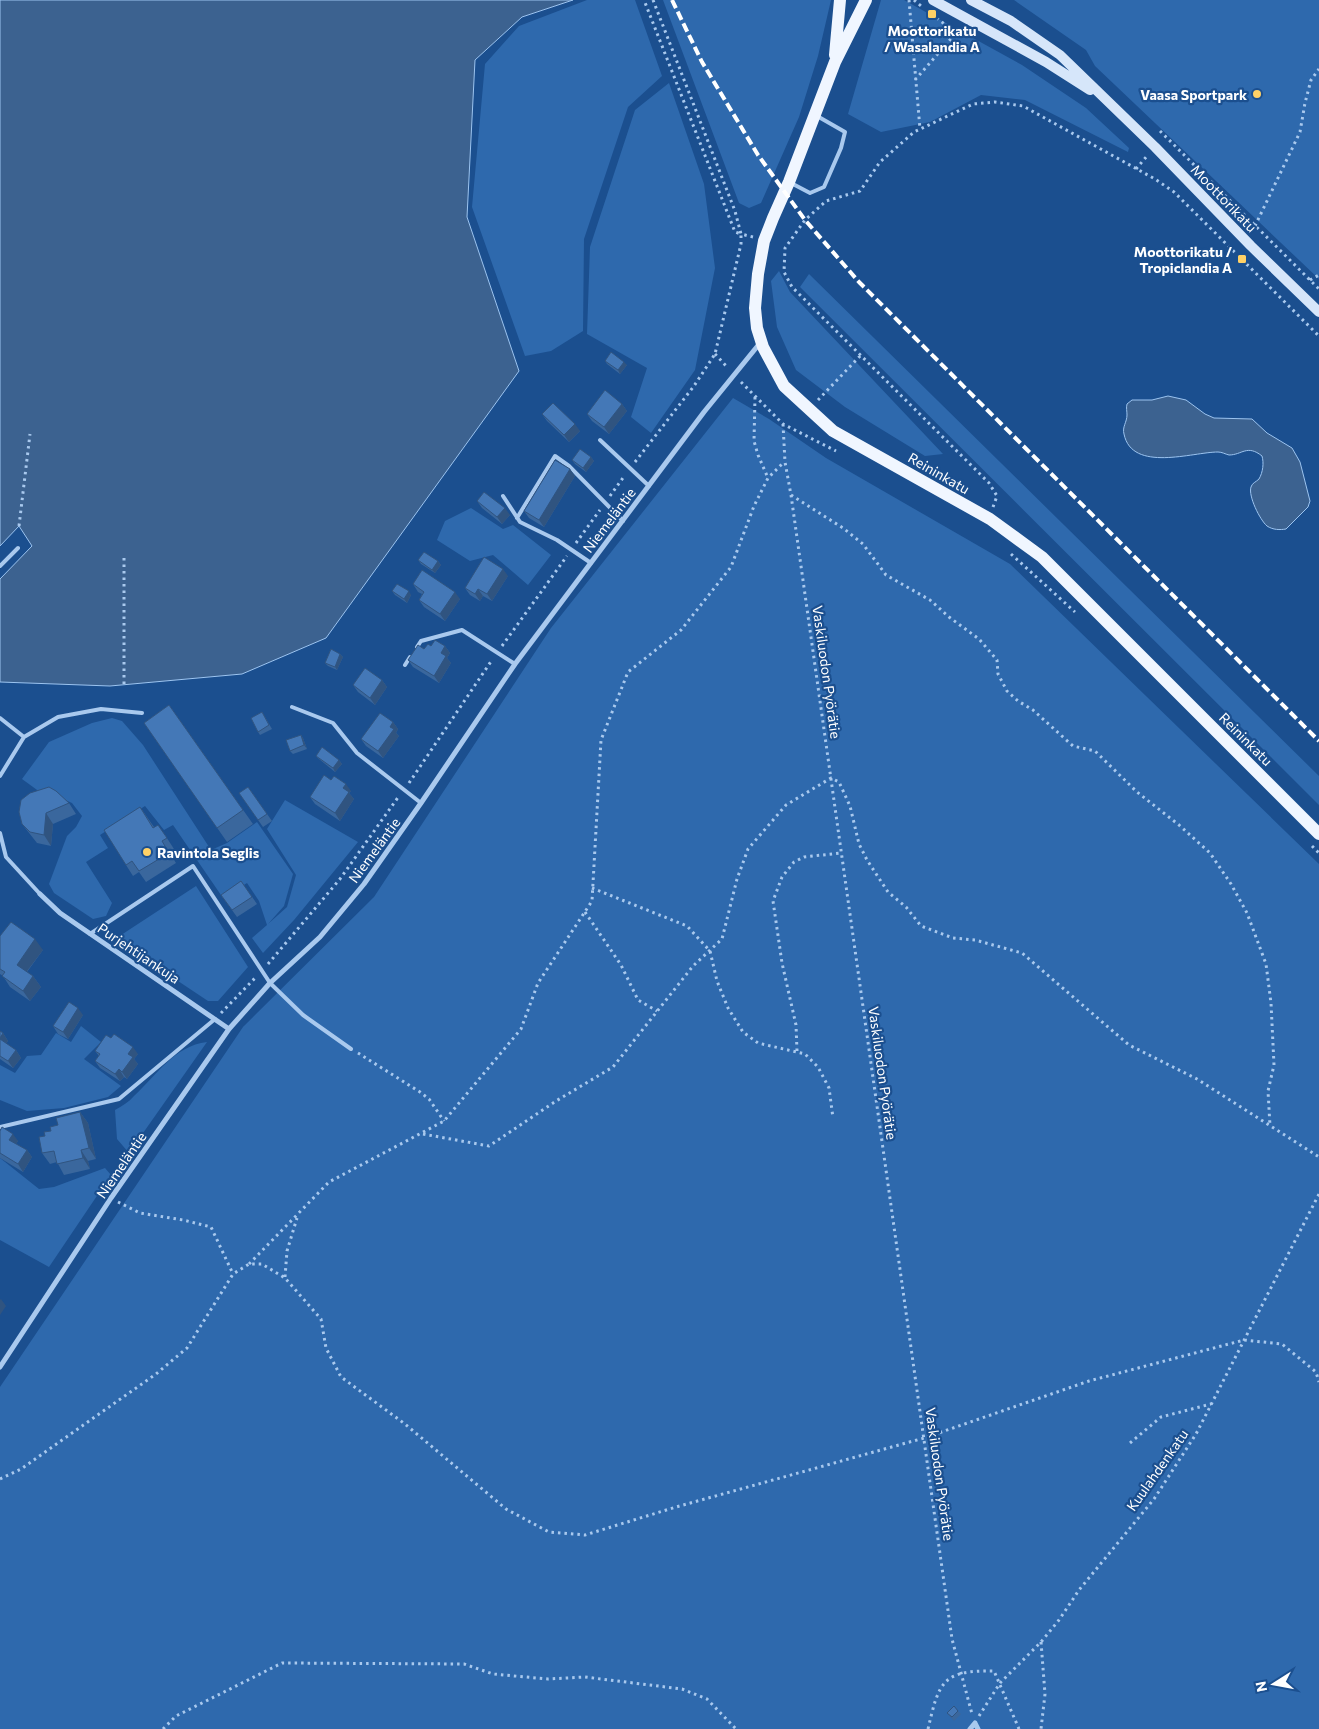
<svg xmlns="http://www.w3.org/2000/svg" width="1319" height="1729" font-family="Commissioner,sans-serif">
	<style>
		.green { fill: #2e69ad }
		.water { fill: #3c6290; stroke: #9cc4f0 }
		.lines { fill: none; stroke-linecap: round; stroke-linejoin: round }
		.path { stroke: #a9c9ee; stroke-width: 3; stroke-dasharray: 2.5 4; stroke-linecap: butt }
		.service { stroke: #a9c9ee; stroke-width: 4 }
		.minor { stroke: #a9c9ee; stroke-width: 5 }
		.secondary { stroke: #d6e6fa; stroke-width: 10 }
		.primary { stroke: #f0f6ff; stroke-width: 12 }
		.rail { stroke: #fff; stroke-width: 4; stroke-dasharray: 9 4; stroke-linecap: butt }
		.wall { fill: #3a679d }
		.shaded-wall { fill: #305480 }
		.building { fill: #4478b7; stroke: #305480 }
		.poi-dot { fill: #ffd166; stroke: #1b4f8f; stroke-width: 2 }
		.labels { text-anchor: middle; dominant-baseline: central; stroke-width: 4.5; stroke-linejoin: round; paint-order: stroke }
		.poi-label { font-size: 14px; font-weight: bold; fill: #fff; stroke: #1b4f8f; text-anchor: end }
		.street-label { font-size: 14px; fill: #fff; stroke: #1b4f8f }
	</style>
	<rect width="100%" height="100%" fill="#1b4f8f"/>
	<path class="green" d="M587,0H635L662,76L628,107L584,239L583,331L551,351L525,356L472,207L485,64L519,26Z
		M663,0H831L818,56L799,117L761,203L749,208L739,203Z
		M881,0H904L1022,65L1086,108L1129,148L1128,152L1025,100L981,95L930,122L881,132L848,114Z
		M1014,0H1319V279L1095,66L1086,50Z
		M669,83L704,184L715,268L695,370L651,433L631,417L647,368L587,334L590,247L635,110Z
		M779,271L790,292L943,454L925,456L845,407L796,370L777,327L771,281Z
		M809,274L1319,776V805L800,287Z
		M733,398L769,419L826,458L1010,564L1319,864V1729H0V1387L243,1027L374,897L551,628Z
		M471,508L503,529L513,525L551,555L528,585L493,555L470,561L437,540L445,521Z
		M112,718L122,721L143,745L211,850L227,843L257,822L293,874L284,906L268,924L287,907L296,875L267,829L285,800L358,842L294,920L263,953L252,938L267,925L259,901L247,883L223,898L173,825L164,830L145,806L100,835L108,848L86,862L112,903L106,916L93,919L54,893L49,884L67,836L76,827L82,816L72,803L54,795H44L22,779L49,742L92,723Z
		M196,886L248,967L218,1001H208L115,939Z
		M81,1026L101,1042L84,1059L121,1086L108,1097L64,1108L27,1111L0,1100V1065L15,1073L27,1056L41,1055L56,1033L71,1042Z
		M207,1042L129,1153L117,1139L115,1110C122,1106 129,1102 134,1096C157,1075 174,1046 207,1042Z
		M0,1158L39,1189L54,1187L105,1168L111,1175L49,1267L0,1240Z"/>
	<path class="water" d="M0,0H573L522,17L475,60L467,217L519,371L326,638L242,674L110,686L0,682V579L32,546L19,526L0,546Z
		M1168,396L1186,400L1205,414L1214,418L1252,419L1267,433L1292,448L1300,462L1310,501L1308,507L1286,529C1280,530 1273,530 1267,526C1260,520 1248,496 1251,487C1252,483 1256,482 1259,479C1263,472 1264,463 1262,456C1247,444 1242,455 1229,455C1225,454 1222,452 1218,452C1193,452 1132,473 1124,434C1122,427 1127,422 1127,415C1127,411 1126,408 1127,404L1132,400H1152Z"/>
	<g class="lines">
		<path class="path" d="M653,0L735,211L741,234L753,237
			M909,0L920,129
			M914,0L921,6
			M915,80L956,33L938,19
			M1160,131L1319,289
			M1136,169L1147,156
			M1255,226L1300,132L1305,103L1311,80L1319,69
			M1310,280L1319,275
			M715,354L728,368
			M741,382L783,424L836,451
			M755,397L754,441L758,455L768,478
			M818,400L861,355
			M783,424L785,462L791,495L952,1639L972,1714
			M635,462L694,386L715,354L741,244V234L735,232L644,0
			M791,495L843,528L863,544L886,575L930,600L949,617L979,639L997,660L998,674L1007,691L1018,701L1033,710L1073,746L1095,751L1137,792L1179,825L1210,853L1231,884L1247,913L1266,964L1271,1003L1274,1065L1268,1091L1270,1126
			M610,496L625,475
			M993,507L997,496L989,483L792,287L784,272L785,248L805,220L826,201L860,191L880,162L914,132L973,104L995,102L1023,106L1155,179L1174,192L1319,336
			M19,526L30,434
			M576,543L600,510
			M1011,554L1075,612
			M502,646L567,556
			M124,684V557
			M409,783L492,660
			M1312,846L1319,853
			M592,888L687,926L710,951L717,981L728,1008L743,1032L758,1043L805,1054L818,1067L829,1088L833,1118
			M585,912L621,965L638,1000L657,1011
			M268,964L340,879L399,796
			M221,1013L257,976
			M797,1051L796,1025L782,963L773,901L782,877L794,862L804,857L841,853
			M358,1053L420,1092L429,1099L444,1121
			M423,1134L489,1146L556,1101L613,1067L693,966L722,939L737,879L748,849L786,805L831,778L839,782L850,806L859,844L867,860L888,892L906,907L921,926L953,938L975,940L1022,953L1129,1045L1197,1079L1319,1157
			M118,1202L140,1213L183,1220L211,1227L233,1274
			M249,1264L329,1182L444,1121L521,1029L538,983L592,901L601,740L628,672L681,630L731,567L754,506L768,478L784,462
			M285,1277L287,1251L297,1218
			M1130,1443L1161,1417L1211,1404
			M0,1479L21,1469L55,1445L156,1374L187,1348L233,1274L249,1264H262L285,1278L321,1319L326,1348L341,1377L405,1424L506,1509L549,1532L585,1535L676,1507L924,1438L1089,1381L1244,1340L1282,1344L1316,1372L1319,1382
			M1041,1642L1045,1694L1041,1729
			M979,1716L1000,1683L1041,1642L1059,1620L1079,1590L1154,1499L1196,1434L1319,1194
			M163,1729L176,1716L282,1663L464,1664L493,1674L548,1679L585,1677L682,1689L707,1699L736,1729
			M928,1729C939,1682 942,1670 994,1671L1019,1729"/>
		<path class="service" d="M791,183L810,193L824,187L841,148L845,132L817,116
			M600,440L649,486
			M503,496L520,522L557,540L591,563
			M517,518L555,456L569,466L623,521
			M0,566L18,548
			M417,647L421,641L462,630L515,664
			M405,665L410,657
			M292,707L333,723L357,753L421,803
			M0,718L24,737
			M0,776L24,737L58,717L101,709L142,713
			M0,833L6,857L40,894
			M90,934L193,866L270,983L303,1015L351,1049
			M0,1127L119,1099L215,1019"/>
		<path class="minor" d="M40,894L60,913L229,1029
			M0,1367L111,1198L229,1029L270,983L320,937L364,884L421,803L515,664L704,412L760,343
			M970,1729L975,1723L978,1729"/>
		<path class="secondary" d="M933,0L1046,62L1090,90
			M971,0L1011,21L1060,55L1155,147L1251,246L1319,312"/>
		<path class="primary" d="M866,0L835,62L789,182L773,218L764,241L758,274L755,308L757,328L763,347L784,386L833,431L990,519L1042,557L1319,834
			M835,55L840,0"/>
		<path class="rail" d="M672,0L702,62L758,155L805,220L859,282L1319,741"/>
	</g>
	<path class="wall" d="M605,361L627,365L620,374L607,364Z
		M622,404L627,411L609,434L592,421L587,414Z
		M542,414L580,431L569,442L547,421Z
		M591,457L594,461L586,472L575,464L572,460Z
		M570,469L575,476L544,527L529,518L524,511Z
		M477,501L510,515L502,524L482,508Z
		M418,560L438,561L441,565L435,573L421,564Z
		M508,576L492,601L483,596L480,601L470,595L465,588Z
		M413,584L460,599L445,621L424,607L419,600L422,594L418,592Z
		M392,591L411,595L407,603L395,595Z
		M431,646H445L450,653L447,658L451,663L439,683L413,667L408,660L424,649Z
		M340,654L343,657L337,670L328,666L325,663Z
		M382,680L387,687L375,705L358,692L353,685Z
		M169,705L253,824L227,842L144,723Z
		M262,712L272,729L260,735L258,732Z
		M393,722L398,729L396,733L399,736L383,758L366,746L361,739Z
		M301,735L303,738L307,749L293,754L290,751Z
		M316,756L339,760L342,764L335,772L319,759Z
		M248,787L272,821L263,827L239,793Z
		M351,791L349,793L354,799L340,821L315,804L310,797Z
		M69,803L76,814L53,824L51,846L37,843L22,824L19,812Z
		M140,807L154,827L165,835L174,849L169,852L176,863L146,882L139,872L133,876L126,865Z
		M241,881L257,904L237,917L221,895Z
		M0,936L43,950L27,972L33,976L41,987L30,1001L10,987L3,976L0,974Z
		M83,1015L68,1039L58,1034L53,1026Z
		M0,1031L3,1033L8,1041L6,1044L16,1050L21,1058L13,1068L0,1059Z
		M95,1051L138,1054L134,1059L138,1064L127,1079L124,1077L120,1081L100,1068L95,1061L99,1056Z
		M80,1112L88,1123L96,1159L88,1161L90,1169L64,1175L57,1162L50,1164L42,1153L51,1131L58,1125Z
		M0,1131L18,1141L16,1144L27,1150L32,1157L23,1172L0,1158Z
		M958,1711L961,1714L954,1721L947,1713Z"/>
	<path class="shaded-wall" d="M624,362L627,365L620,374L618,370Z
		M622,404L627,411L609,434L604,427Z
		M575,424L580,431L569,442L564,435Z
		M591,457L594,461L586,472L583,468Z
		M570,469L575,476L544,527L539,520Z
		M505,508L510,515L502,524L497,517Z
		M438,561L441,565L435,573L432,570Z
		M503,569L508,576L492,601L487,594Z
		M478,589L483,596L480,601L475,594Z
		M409,591L411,595L407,603L404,599Z
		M455,592L460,599L445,621L440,614Z
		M445,646L450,653L447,658L451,663L439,683L434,676L441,653Z
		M340,654L343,657L337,670L335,667Z
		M382,680L387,687L375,705L370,698Z
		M393,722L398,729L396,733L399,736L383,758L378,751L390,727Z
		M301,735L303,738L307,749L304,745Z
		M339,760L342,764L335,772L333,768Z
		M346,784L351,791L349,793L354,799L340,821L335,813L343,788Z
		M46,813L53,824L51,846L44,835Z
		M35,939L43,950L24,975L17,965Z
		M33,976L41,987L30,1001L23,991Z
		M78,1008L83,1015L68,1039L63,1032Z
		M3,1033L8,1041L4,1046L0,1040V1038Z
		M133,1047L138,1054L134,1059L138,1064L127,1079L122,1072L128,1054Z
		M16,1050L21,1058L13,1068L8,1061Z
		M119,1069L124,1077L120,1081L115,1074Z
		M80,1112L88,1123L96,1159L89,1148Z
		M13,1134L18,1141L14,1147L9,1140Z
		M27,1150L32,1157L23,1172L18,1164Z
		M81,1150L88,1161L90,1169L83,1158Z
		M1,1299L6,1306L0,1315V1300Z"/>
	<path class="building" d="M611,352L624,362L618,370L605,361Z
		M605,390L622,404L604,427L587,414Z
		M553,403L575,424L564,435L542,414Z
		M580,449L591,457L583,468L572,460Z
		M555,460L570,469L539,520L524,511Z
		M484,492L505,508L497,517L477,501Z
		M424,552L438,561L432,570L418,560Z
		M484,557L503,569L487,594L478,589L475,594L465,588Z
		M422,570L455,592L440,614L419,600L424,592L413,584Z
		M397,584L409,591L404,599L392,591Z
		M435,640L445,646L441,653L446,656L434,676L408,660L418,645L424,649L428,644L431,646Z
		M331,649L340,654L335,667L325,663Z
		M365,668L382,680L370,698L353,685Z
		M169,705L243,810L217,828L144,723Z
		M262,712L269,725L258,732L251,718Z
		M380,713L393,722L390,727L394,729L378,751L361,739Z
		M301,735L304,745L290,751L286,740Z
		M322,747L339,760L333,768L316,756Z
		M324,775L331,780L334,776L346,784L343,788L349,792L335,813L310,797Z
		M49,787L56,791L69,803L46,813L44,835L30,832L22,824L19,812L21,800L30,793Z
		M248,787L267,814L258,820L239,793Z
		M140,807L153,828L158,825L167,838L162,841L169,853L139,871L132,861L126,865L104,830Z
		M241,881L252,897L232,910L221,895Z
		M11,922L35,939L17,965L33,976L23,991L2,976L5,972L0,969V936Z
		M69,1002L78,1008L63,1032L53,1026Z
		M0,1031L3,1033L0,1038Z
		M114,1034L133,1047L128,1054L133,1057L122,1072L119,1069L115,1074L95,1061L100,1054L95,1051L106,1035L111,1038Z
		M0,1039L16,1050L8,1061L0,1056Z
		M80,1112L89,1148L81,1150L83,1158L57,1164L54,1151L42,1153L39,1137L45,1136L44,1132L51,1131L50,1127L58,1125L56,1118Z
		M2,1127L13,1134L9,1140L27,1150L18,1164L0,1153V1131Z
		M954,1706L958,1711L952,1717L947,1713Z"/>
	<g class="poi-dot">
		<rect x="927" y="9" width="10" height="10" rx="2.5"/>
		<circle cx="1257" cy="94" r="5"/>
		<rect x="1237" y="254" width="10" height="10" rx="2.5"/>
		<circle cx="147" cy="852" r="5"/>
	</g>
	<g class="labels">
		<g class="poi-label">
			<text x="932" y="30" text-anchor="middle">Moottorikatu<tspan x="932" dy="16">/ Wasalandia A</tspan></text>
			<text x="1247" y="94">Vaasa Sportpark</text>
			<text x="1232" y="251">Moottorikatu /<tspan x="1232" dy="16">Tropiclandia A</tspan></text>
			<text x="157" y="852" text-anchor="start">Ravintola Seglis</text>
		</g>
		<g class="street-label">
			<text transform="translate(1224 198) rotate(46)">Moottorikatu</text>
			<text transform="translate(939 473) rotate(30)">Reininkatu</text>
			<text transform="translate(609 520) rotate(-53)">Niemeläntie</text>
			<text transform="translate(827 672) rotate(82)">Vaskiluodon Pyörätie</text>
			<text transform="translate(1246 739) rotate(45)">Reininkatu</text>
			<text transform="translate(374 850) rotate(-54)">Niemeläntie</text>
			<text transform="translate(139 953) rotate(34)">Purjehtijankuja</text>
			<text transform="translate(883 1073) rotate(82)">Vaskiluodon Pyörätie</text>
			<text transform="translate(121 1165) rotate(-56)">Niemeläntie</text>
			<text transform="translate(1157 1470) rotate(-55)">Kuulahdenkatu</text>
			<text transform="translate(940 1474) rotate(82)">Vaskiluodon Pyörätie</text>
		</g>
	</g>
	<g transform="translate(1274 1684) rotate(259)" stroke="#1b4f8f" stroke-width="4" paint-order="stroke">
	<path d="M0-4L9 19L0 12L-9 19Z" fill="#ffffff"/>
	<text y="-8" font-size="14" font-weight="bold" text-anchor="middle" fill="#ffffff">N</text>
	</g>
</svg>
